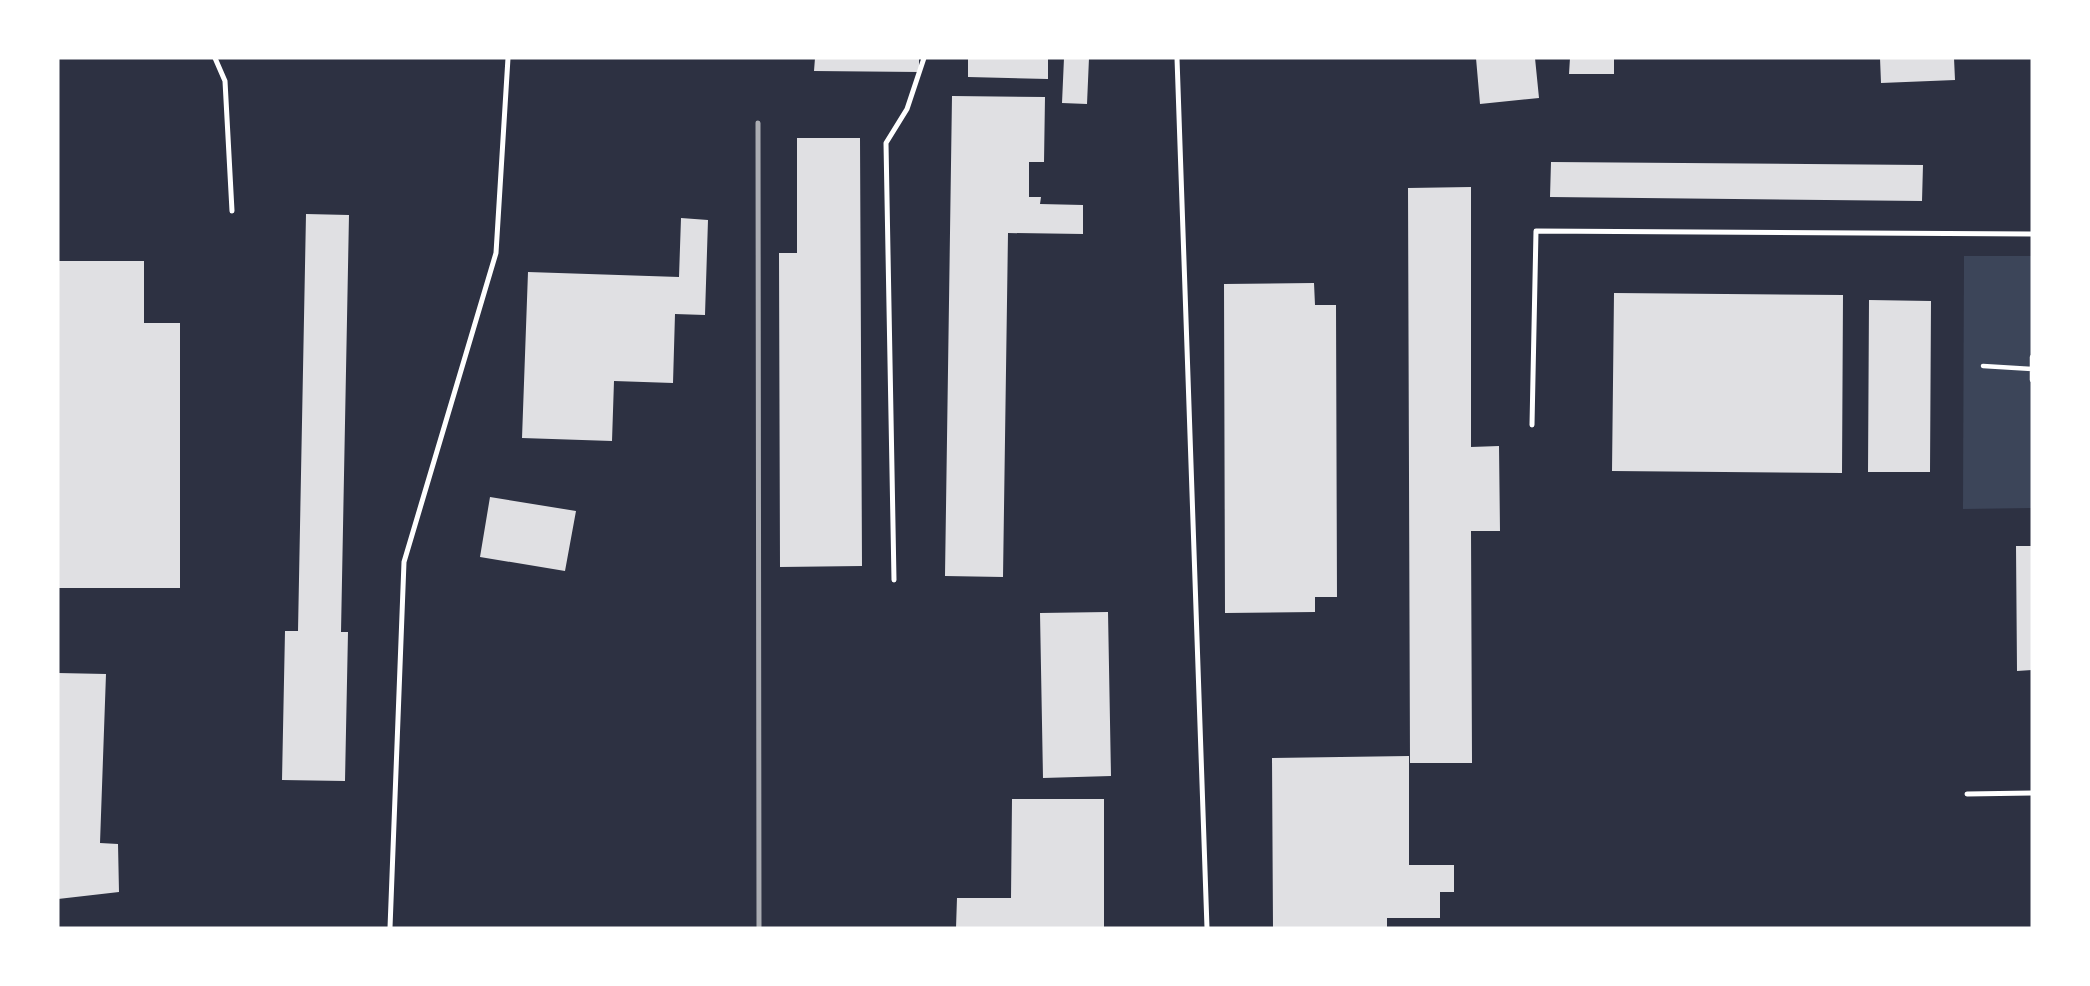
<svg xmlns="http://www.w3.org/2000/svg" width="2090" height="986" font-family="'Noto Serif',serif">
	<style>
		.green { fill: #3c4559 }
		.building { fill: #e0e0e3 }
		.lines { fill: none; stroke-linecap: round; stroke-linejoin: round }
		.path { stroke: #fff; stroke-width: 4.5 }
		.service { stroke: #fff; stroke-width: 5 }
		.rail { stroke: #abadb3; stroke-width: 5 }
	</style>
	<rect width="100%" height="100%" fill="#2d3142"/>
	<path class="green" d="M1964,256H2032V508L1963,509Z"/>
	<path class="building" d="M815,58H919V72L814,71Z
		M968,58H1048V79L968,77Z
		M1064,58H1089L1087,104L1062,103Z
		M1476,58H1535L1539,98L1480,104Z
		M1570,58H1614V74H1569Z
		M1880,58H1954L1955,80L1881,83Z
		M952,96L1045,97L1044,162H1029V197H1041L1040,204L1083,205V234L1008,233L1003,577L945,576Z
		M797,138H860L862,566L780,567L779,253H797Z
		M1551,162L1923,165L1922,201L1550,197Z
		M1471,187V447L1499,446L1500,531H1471L1472,763H1410L1408,188Z
		M306,214L349,215L341,632H348L345,781L282,780L285,631H298Z
		M681,218L708,220L705,315L675,314L673,383L614,381L612,441L522,438L528,272L679,277Z
		M58,261H144V323H180V588H58Z
		M1314,283L1315,305H1336L1337,597H1315V612L1225,613L1224,284Z
		M1614,293L1843,295L1842,473L1612,471Z
		M1869,300L1931,301L1930,472H1868Z
		M490,497L576,511L565,571L480,557Z
		M2016,546H2032V670L2017,671Z
		M1108,612L1111,776L1043,778L1040,613Z
		M58,673L106,674L100,843L118,844L119,892L58,899Z
		M1409,756V865H1454V892H1440V918H1387V928H1273L1272,758Z
		M1012,799H1104V928H956L957,898H1011Z"/>
	<g class="lines">
		<path class="path" d="M2032,357V380
			M1983,366L2032,369"/>
		<path class="service" d="M215,58L225,81L232,211
			M1177,58L1207,928
			M1532,425L1536,231L2032,234
			M894,580L886,143L907,109L924,58
			M1967,794L2032,793
			M390,928L404,562L496,253L508,58"/>
		<path class="rail" d="M758,123L759,928"/>
	</g>
	<rect width="2090" height="986" fill="none" stroke="#ffffff" stroke-width="119"/>
</svg>
